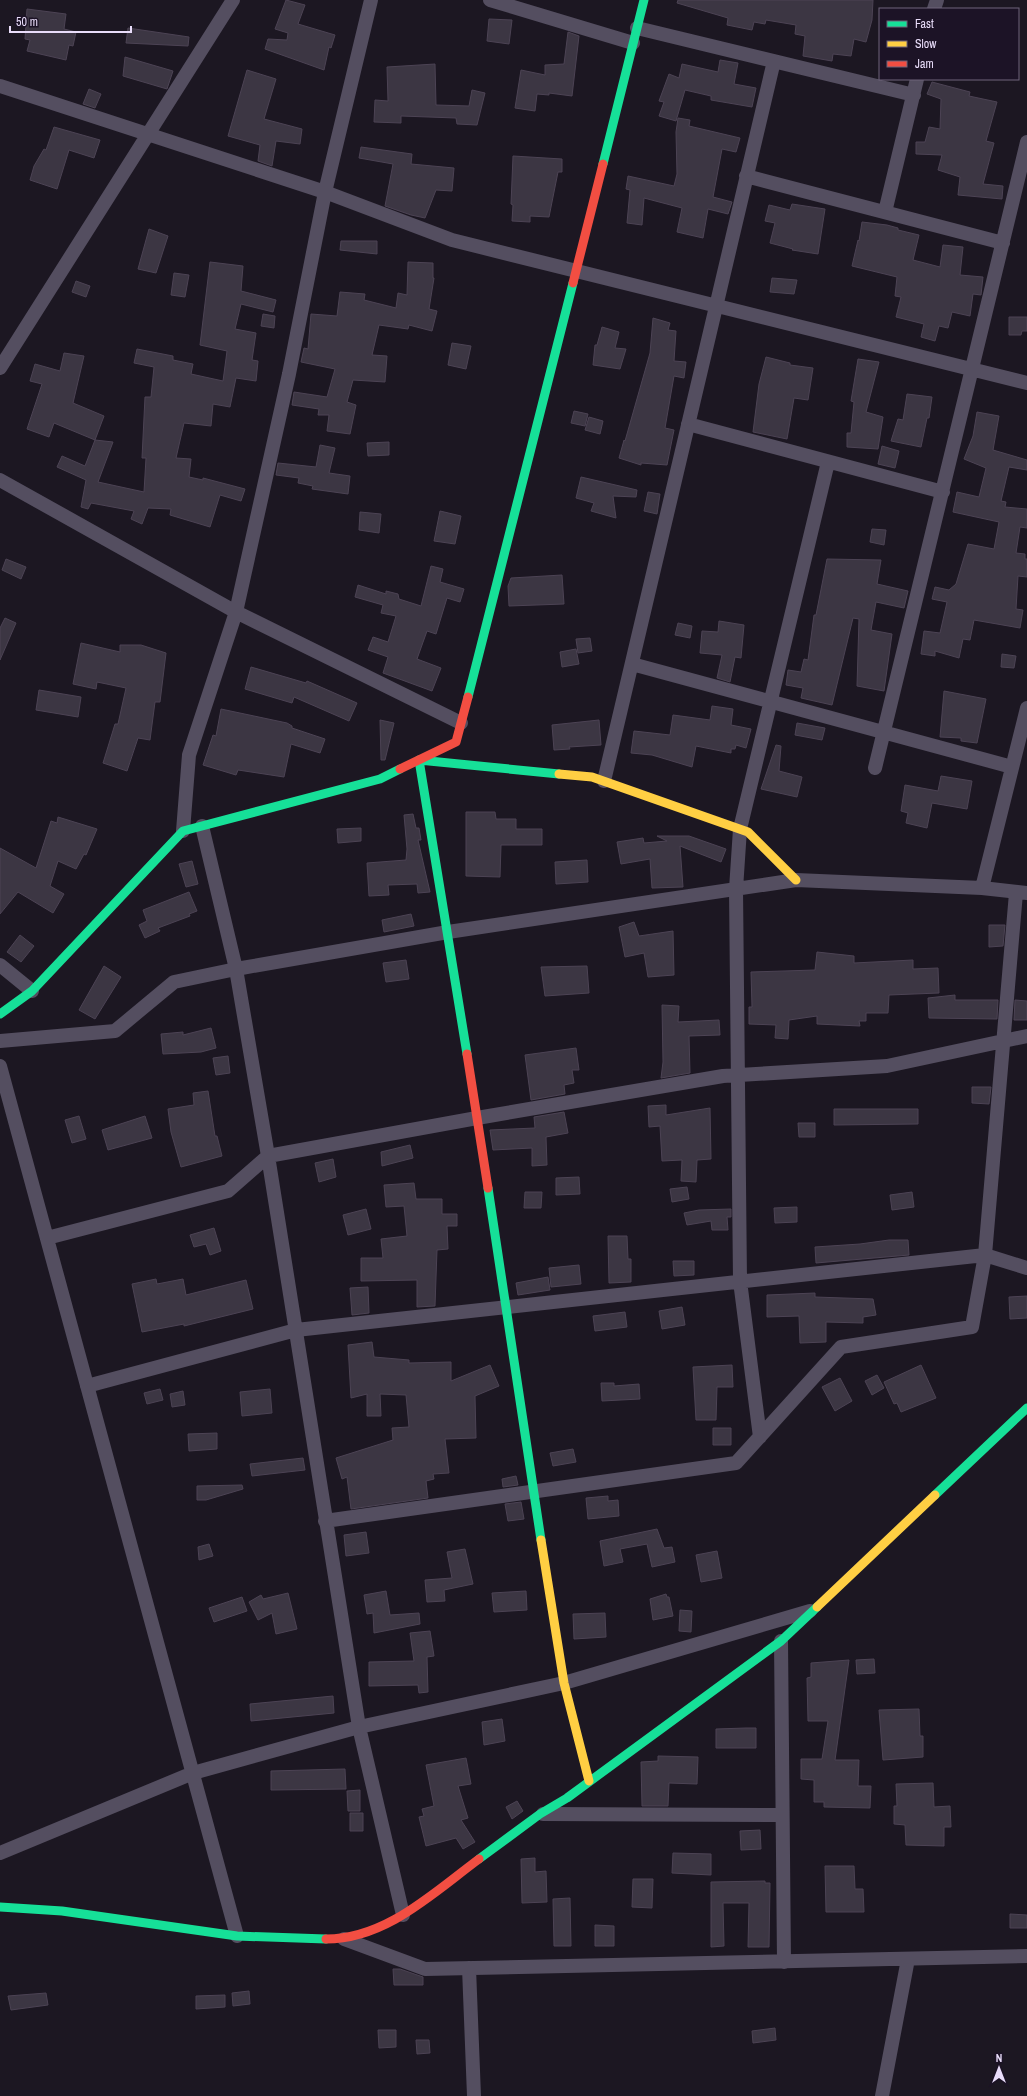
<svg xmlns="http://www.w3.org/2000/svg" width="1027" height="2096" font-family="'Archivo Narrow',sans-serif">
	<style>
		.building { fill: #3c3643; stroke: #4c4354 }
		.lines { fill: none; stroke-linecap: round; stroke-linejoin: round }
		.street { stroke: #544e60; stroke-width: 14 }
		.fast { stroke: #16e098; stroke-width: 9 }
		.slow { stroke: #ffcf43; stroke-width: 9 }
		.jam { stroke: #f24e42; stroke-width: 9 }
	</style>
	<rect width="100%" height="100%" fill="#1c1722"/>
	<path class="building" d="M286,0L305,5L298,24L335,35L331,48L329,47L324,70L265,49L268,39L287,40L288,33L275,29Z
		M678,0H873L872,20L866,42L854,39L851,56L833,54L832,61L803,56L805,36L795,34L796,25L766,20L765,24L754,22L752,30L727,25L728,18L677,3Z
		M27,9L66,14L64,29L76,32L73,46L69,45L66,60L27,51L30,40L25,39Z
		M489,19L512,20L509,44L487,41Z
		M128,28L189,37L188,46L126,43Z
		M568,32L579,36L572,96L549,93V95L537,94L535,111L515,108L521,70L545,75V65L564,64Z
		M125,57L173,71L167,89L123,76Z
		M720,60L738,63L734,84L756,88L752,107L711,100V96L685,90L676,121L659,116L664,102L659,101L669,74L679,78L682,64L718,72Z
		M435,64L436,105L469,106L472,90L485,93L477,125L457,124L456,118L401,116V123L374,122L375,100L388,101L387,67Z
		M247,70L276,79L264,119L302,129L300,144L276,141L272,166L258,161L260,145L228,136Z
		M932,82L970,92L969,96L997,102L986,141L994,143L983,184L1003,186L1002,199L958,195L960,177L938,170L942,155L916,154V142H925L929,127L940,129L941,99L927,94Z
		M89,89L101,94L95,108L83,104Z
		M678,118L690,120L689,126L740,138L736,152L722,149L713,197L732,202L728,214L708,209L703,238L677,232L682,208L644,198L642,225L627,223L630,190L626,189L628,176L674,186L677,174L676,132Z
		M54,127L100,140L94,158L69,150L57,189L30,180L34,166L44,149L46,150Z
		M361,147L412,154L411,164L454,168L452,191L436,190L425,218L411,215L385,206L393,164L359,158Z
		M513,156L562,159V172H558L549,217L530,216V222L512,221L513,205L511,204Z
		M792,204L825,209L818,254L792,250L793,249L770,243L775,223L765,221L769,205L790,210Z
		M862,222L887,225L898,228V230L919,235L913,260L940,267L943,245L963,247L960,275L983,277L981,295L973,294L970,316L952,312L948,328L939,326L935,341L921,337L924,324L896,317L901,297L895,296L897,277L852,266L858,240L859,241Z
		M149,229L168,236L156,273L138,269Z
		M341,241H377V254L340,250Z
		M210,262L243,266L241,291L276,300L273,312L241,304L235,329L256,333L252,360L258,361L256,381L236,378L230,407L213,404L211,426L184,423L176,458L191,459L189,477L203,480V478L245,489L241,501L220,495L210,527L170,515L171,509L148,508L142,524L131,519L134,511L91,503L88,509L81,507L86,480L57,467L62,456L85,466L95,440L113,442L98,482L144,492L146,458H142L145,397H151L154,367L134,363L137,349L173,356V360L193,364L191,374L223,381L227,351L200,345Z
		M408,262L433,263V278H434L429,309L437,311L432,331L409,325L408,329L379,325L372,355L387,356L385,382L353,380L347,402L356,405L350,434L327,431L329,415H318L319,409L292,405L294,392L327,397L335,369L301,362L304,348L308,349L311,314L337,316L340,292L365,294L364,300L396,308L398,293L407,295Z
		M174,273L189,275L185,297L171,295Z
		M772,278L797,280L794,294L770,292Z
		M76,281L90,286L86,297L72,292Z
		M263,314L275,316L274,328L261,326Z
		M1009,317H1027V331H1022L1021,335H1009Z
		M653,318L670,323L668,330L676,331L674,361L686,362L684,378L674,376L665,428L674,430L667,465L641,463V465L619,458L624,440L625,441L650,353Z
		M602,327L619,332L615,348L626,349L620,369L593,365L595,345H597Z
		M452,343L471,346L466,369L448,365Z
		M64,353L84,356L73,403L104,416L95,440L54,423L49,437L27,429L42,384L30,381L35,364L60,371Z
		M766,357L790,363V365L813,368L808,400L794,398L787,439L753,432L759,384Z
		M858,359L879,362L866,412L883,417L878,449L847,447V433H851L854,402L851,401Z
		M907,394L932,397L929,418H927L921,447L891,441L898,419L903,420Z
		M574,411L588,414L585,426L571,423Z
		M977,412L999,416L993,450L1027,460V470L1009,467L1001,501L1006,502L1005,507L1027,509V528L1020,527L1016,553L1025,554V559H1027V577L1018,576L1016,609L1023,610L1020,628L974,620L970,640L963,639L959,658L935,651V656L921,654L924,631L940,633L947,602L932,599L935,587L949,590L956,584L968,544L994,549L999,522L953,512L957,492L979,497L986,468L964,459L973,436Z
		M589,417L603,421L600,434L585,430Z
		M389,442V455L368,456L367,443Z
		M320,445L335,448L329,473L350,476L348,494L312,489L313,486L298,483L299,478L276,475L278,463L316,467Z
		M882,446L899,451L895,468L878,464Z
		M581,477L637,490L636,497L613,496L616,518L591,511L594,503L576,498Z
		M648,492L660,494L657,514L644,511Z
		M440,511L461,516L455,544L434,541Z
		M360,512L381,514L379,533L359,530Z
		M872,529L886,530L884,545L870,542Z
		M6,559L26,567L21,579L2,570Z
		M827,559L881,560L877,584L908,591L904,608L876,602L871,630L892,634L884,691L857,686L859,619L853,618L832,705L801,698L803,688L786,685L788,670L801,672L804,659L808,660L814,615H816Z
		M431,566L443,569L440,582L464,589L460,602L447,598L436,634L427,631L417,659L441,668L432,691L383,673L388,657L368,650L373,637L388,642L396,616L381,613L383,605L355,597L358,585L386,594V591L398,594L399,599L421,606Z
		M562,575L564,604L509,606L508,586L511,578Z
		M5,618L16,623L0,660V628Z
		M719,621L744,625L741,658L735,657L730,682L717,678L722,655L700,653L702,631L718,632Z
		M678,623L692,626L690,638L675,635Z
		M590,638L592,651L578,653L576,639Z
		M81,643L120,652V645H141L166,653L160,702H155L150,740L138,738L127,771L103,763L115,724H118L126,688L97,682L96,689L73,684Z
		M576,649L579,664L562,667L560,652Z
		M1002,654L1016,656L1014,668L1001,667Z
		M251,667L306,683L307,681L357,703L349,721L294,697L292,703L245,689Z
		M39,690L81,697L78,717L36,710Z
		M944,691L986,699L977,743L961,741V738L940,737Z
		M712,706L733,709L731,725L751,729L746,748L736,745L735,749H731V753L696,746L692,767L652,755L631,753L634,731L670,735L673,715L710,720Z
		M221,709L287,723L292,726V728L325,739L320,753L291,744L284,777L238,770L236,775L203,765L213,735L216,736Z
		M380,720L394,723L385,760H381Z
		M599,720L601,745L569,747L570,749L554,750L552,725Z
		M797,723L825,728L822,740L795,735Z
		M776,745L781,746L779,771L802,777L797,797L761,789Z
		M941,776L972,781L967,809L932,803L927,828L906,823L908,813L901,811L905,785L938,791Z
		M466,812H495L496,819H516V829H542V845H501L500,877L466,876Z
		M413,814L416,828H419L421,840H418L430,892L418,893L417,884L388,885L389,895L369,896L367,863L406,860L407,849L404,815Z
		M58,817L97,829L86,855L84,854L76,869L58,861L50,886L64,894L53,913L18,892L0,914V848L36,868L51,821L57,823Z
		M361,828V841L338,843L337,829Z
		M657,836H689L726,849L721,862L680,846L683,887L652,888L650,859L621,864L617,842L643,838L644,843L667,841Z
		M587,860L588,882L556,884L555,862Z
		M192,861L198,884L186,887L179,864Z
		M189,892L197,911L189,914L190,916L158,928L160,931L145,938L139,925L147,921L143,910Z
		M411,914L414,926L384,932L382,920Z
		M634,922L639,936L673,931L674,975L648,977L644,953L625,957L619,927Z
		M989,925H1005L1003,946L989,947Z
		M20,935L34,946L21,962L7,952Z
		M817,952L854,956V963L913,960V969L938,968L939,993L889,995L888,1013H866V1021H859L860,1026L817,1024V1016L789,1020L788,1039L775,1038L776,1025L749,1024V1007H752L751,972L815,970Z
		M406,960L409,979L386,982L383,963Z
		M104,966L121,977L95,1019L79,1010Z
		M587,966L589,993L545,996L541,967Z
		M955,995V1000H998L997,1019L929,1018L928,998Z
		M1015,1000L1027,1001V1020H1014Z
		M662,1005L679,1006L678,1022L719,1020L720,1035L689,1036L690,1073L661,1078L663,1062Z
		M211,1028L216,1048L201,1052L163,1054L161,1034L183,1032V1035Z
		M576,1048L579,1070H572L574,1083L564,1085L565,1094L531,1100L525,1055Z
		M228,1056L230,1073L216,1075L213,1058Z
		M972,1087H991L989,1104L972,1103Z
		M208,1091L215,1136H217L222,1156L181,1167L171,1132L168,1109L194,1105L193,1093Z
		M666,1105V1115L710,1108L711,1159L697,1160L696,1182L681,1181L682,1160L662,1161L660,1126L649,1127L648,1106Z
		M834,1109H918V1124L834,1125Z
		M564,1112L568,1133L546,1137L547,1165L532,1166V1148L493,1150L490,1130L535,1128L534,1117Z
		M79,1116L86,1139L72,1143L65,1120Z
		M145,1116L152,1138L108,1150L102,1130Z
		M798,1123H815V1137H799Z
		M410,1145L413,1158L382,1166L381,1152Z
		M333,1159L336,1177L319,1182L315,1163Z
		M579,1177L580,1194L556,1195V1178Z
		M414,1183L416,1199H442V1214H457V1226H447L448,1249L437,1250L435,1306L417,1307V1280L361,1281V1258H383L381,1239L407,1236L404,1206L386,1207L384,1185Z
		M687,1187L689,1199L672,1202L670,1189Z
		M525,1192H542L541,1208H524Z
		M912,1192L914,1207L892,1210L890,1195Z
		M797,1207V1222L775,1223L774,1208Z
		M366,1209L371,1229L348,1235L343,1215Z
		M731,1209V1217H727L728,1230H712L711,1221L687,1225L684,1213L699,1210Z
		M214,1228L221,1251L210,1255L206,1244L194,1247L190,1235Z
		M608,1236H627L628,1259H631V1282L609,1283Z
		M889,1240H908L909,1255L816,1263L815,1247L860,1244Z
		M673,1261H694V1275L674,1276Z
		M579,1265L581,1284L551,1287L549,1268Z
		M548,1277L550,1290L518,1295L516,1283Z
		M156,1279L157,1284L183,1279L186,1295L246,1280L253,1309L184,1326V1324L142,1332L132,1284Z
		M368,1287L369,1313L352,1315L350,1288Z
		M815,1293V1297L873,1299L876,1315L863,1317V1323L826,1322V1342L800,1343L799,1316L767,1317V1295Z
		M1027,1296V1318L1010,1319L1009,1297Z
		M682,1307L685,1325L662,1329L659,1311Z
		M625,1312L627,1327L595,1331L593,1316Z
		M372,1342L374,1357L409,1360V1363L451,1362V1381L490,1365L499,1386L475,1396L476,1438L445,1439L449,1473L433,1474L434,1479L426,1481L428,1498L351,1509L347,1477L342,1479L336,1458L393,1440L392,1428L409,1427L406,1395L380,1394L381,1416H367V1394L351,1398L348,1345Z
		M732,1365L733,1387H717L716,1420H696L693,1367Z
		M921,1365L936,1398L901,1412L897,1403L894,1404L884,1382Z
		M877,1375L884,1388L872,1395L865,1381Z
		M840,1378L852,1401L835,1411L822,1387Z
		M601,1383H614V1386L639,1384L640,1399L602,1401Z
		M160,1389L163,1400L147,1404L144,1393Z
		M270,1389L272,1413L242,1416L240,1392Z
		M183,1391L185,1405L172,1407L170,1394Z
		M713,1428H731V1445H713Z
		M217,1433V1449L189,1451L188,1434Z
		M573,1449L576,1462L553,1466L550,1453Z
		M303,1458L305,1470L252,1476L250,1464Z
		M516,1476L518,1485L503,1487L502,1479Z
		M242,1485L243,1489L206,1500H197V1486Z
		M608,1496V1501L618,1500L619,1516L588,1519L586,1498Z
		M521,1502L524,1519L508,1521L505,1504Z
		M657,1529L664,1548L672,1547L675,1562L652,1567L647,1544L620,1549L623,1562L604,1566L600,1541Z
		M366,1532L369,1553L346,1556L344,1535Z
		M209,1544L213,1556L199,1560L198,1547Z
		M465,1549L473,1584L444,1590L445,1601L427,1602L425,1580L452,1578L447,1552Z
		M717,1551L722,1578L701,1582L696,1555Z
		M386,1591L390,1615L419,1613L420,1624L374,1633L373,1613L367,1614L364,1595Z
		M526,1591L527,1610L494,1612L492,1593Z
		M288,1593L297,1629L276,1634L272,1613L258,1620L249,1602L261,1595L263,1599Z
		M666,1594L667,1597H669L673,1616L653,1620L650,1599Z
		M242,1597L247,1611L214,1622L209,1608Z
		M680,1610L692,1611L691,1632L679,1631Z
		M605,1613L606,1637L574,1639L573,1614Z
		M430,1631L434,1656L427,1657L428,1692L419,1693L418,1685L369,1686V1662L414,1661L410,1633Z
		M874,1659L875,1673L857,1674L856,1660Z
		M849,1660L835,1760H859L858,1786H871L870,1808L824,1807V1802H814V1780L801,1779V1759H822L828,1721H808L807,1678L811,1677V1663Z
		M333,1696L334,1713L251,1721L250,1704Z
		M919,1709L920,1736H923V1757L883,1760L879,1710Z
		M502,1719L505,1741L484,1745L482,1722Z
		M746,1728H756V1748H716V1729Z
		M658,1756L698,1757L697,1784L669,1783L668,1806H642L641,1762L658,1761Z
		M466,1758L471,1784L458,1786L468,1818L461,1820L475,1842L463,1849L456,1838L426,1846L419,1817L424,1816L422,1809L434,1806L426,1765Z
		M345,1769L346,1789L271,1790V1771Z
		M933,1783L934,1807L950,1806L951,1827H944V1846L906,1845L905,1825L894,1824V1806H897L896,1784Z
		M360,1790V1811H348L347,1791Z
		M517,1801L523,1811L512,1819L506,1807Z
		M350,1813H363V1831H350Z
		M760,1830L761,1849L741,1850L740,1831Z
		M673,1853L711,1854V1875L672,1873Z
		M535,1858V1872L546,1871L547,1902L522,1903L521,1859Z
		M825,1866H854L855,1889H863L864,1912H826Z
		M633,1879H653L652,1908L632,1907Z
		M765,1881V1883H770L769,1947H748L749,1903H723L724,1946L711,1947V1882Z
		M570,1898L571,1946H554L553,1899Z
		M1010,1914L1027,1915V1928H1010Z
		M595,1925L614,1926V1946H595Z
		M393,1969H400L423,1977V1985H394Z
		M249,1991L250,2004L233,2006L232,1993Z
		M46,1993L48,2005L11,2010L8,1996Z
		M225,1995V2007L196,2009V1996Z
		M775,2028L776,2040L753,2043L752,2031Z
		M378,2030H396V2047L379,2048Z
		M416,2040H429L430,2053L417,2054Z"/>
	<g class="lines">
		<path class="street" d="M490,0L633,43
			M934,9L937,0
			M637,28L914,95
			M0,86L325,192L452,240L1027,383
			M746,176L1003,243
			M885,212L917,79
			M0,368L233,0
			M688,424L943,492
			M0,480L236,612L461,723
			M632,664L1012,767
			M875,768L1027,142
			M604,781L774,61
			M202,826L236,969L268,1156L359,1727L403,1915
			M183,831L189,755L236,612L289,374L325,192L371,0
			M982,888L1027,708
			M0,965L32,991
			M0,1041L115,1031L174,982L236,969L448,932L796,880L982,888L1027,893
			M0,1066L237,1936
			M47,1238L228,1191L268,1156L477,1118L723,1076L887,1066L1027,1036
			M87,1386L296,1330L985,1255L1027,1268
			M760,1437L740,1281L736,889L740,829L828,462
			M325,1521L736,1463L841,1347L972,1327L985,1255L1016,893
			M781,1641L784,1962
			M543,1814L782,1815
			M0,1853L193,1773L359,1727L564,1683L810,1611
			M344,1939L425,1969L1027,1956
			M469,1968L474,2096
			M882,2096L908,1959"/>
		<path class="fast" d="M603,164L644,0
			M468,697L573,283
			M0,1014L32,991L183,831L380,779L400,769
			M467,1054L419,760L559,774
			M488,1188L541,1540
			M935,1495L1027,1408
			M479,1859L540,1814L567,1798L781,1641L817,1607
			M0,1907L62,1911L237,1936L326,1939"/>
		<path class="slow" d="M559,774L592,777L748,832L796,880
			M541,1540L564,1683L589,1781
			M817,1607L935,1495"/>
		<path class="jam" d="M573,283L603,164
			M400,769L456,742L468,697
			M467,1054L488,1188
			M326,1939C386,1939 433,1893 479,1859"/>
	</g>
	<rect x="879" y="8" width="140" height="72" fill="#1c1326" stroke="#6e647b"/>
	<rect x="887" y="21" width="20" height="6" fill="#16e098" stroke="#6e647b"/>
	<text x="915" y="28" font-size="12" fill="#e9ddfa">Fast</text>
	<rect x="887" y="41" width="20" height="6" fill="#ffcf43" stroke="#6e647b"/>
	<text x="915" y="48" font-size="12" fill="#e9ddfa">Slow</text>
	<rect x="887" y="61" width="20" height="6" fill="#f24e42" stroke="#6e647b"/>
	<text x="915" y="68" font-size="12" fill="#e9ddfa">Jam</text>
	<g transform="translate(999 2068)" stroke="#1c1326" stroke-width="3" paint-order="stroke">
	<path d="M0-3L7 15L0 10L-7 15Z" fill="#e9ddfa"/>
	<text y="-6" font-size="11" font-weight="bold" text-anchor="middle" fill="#e9ddfa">N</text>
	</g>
	<path d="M10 26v6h121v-6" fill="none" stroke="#e9ddfa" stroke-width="2"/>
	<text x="16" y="26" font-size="12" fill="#e9ddfa" stroke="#1c1326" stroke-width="3" paint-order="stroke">50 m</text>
</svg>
